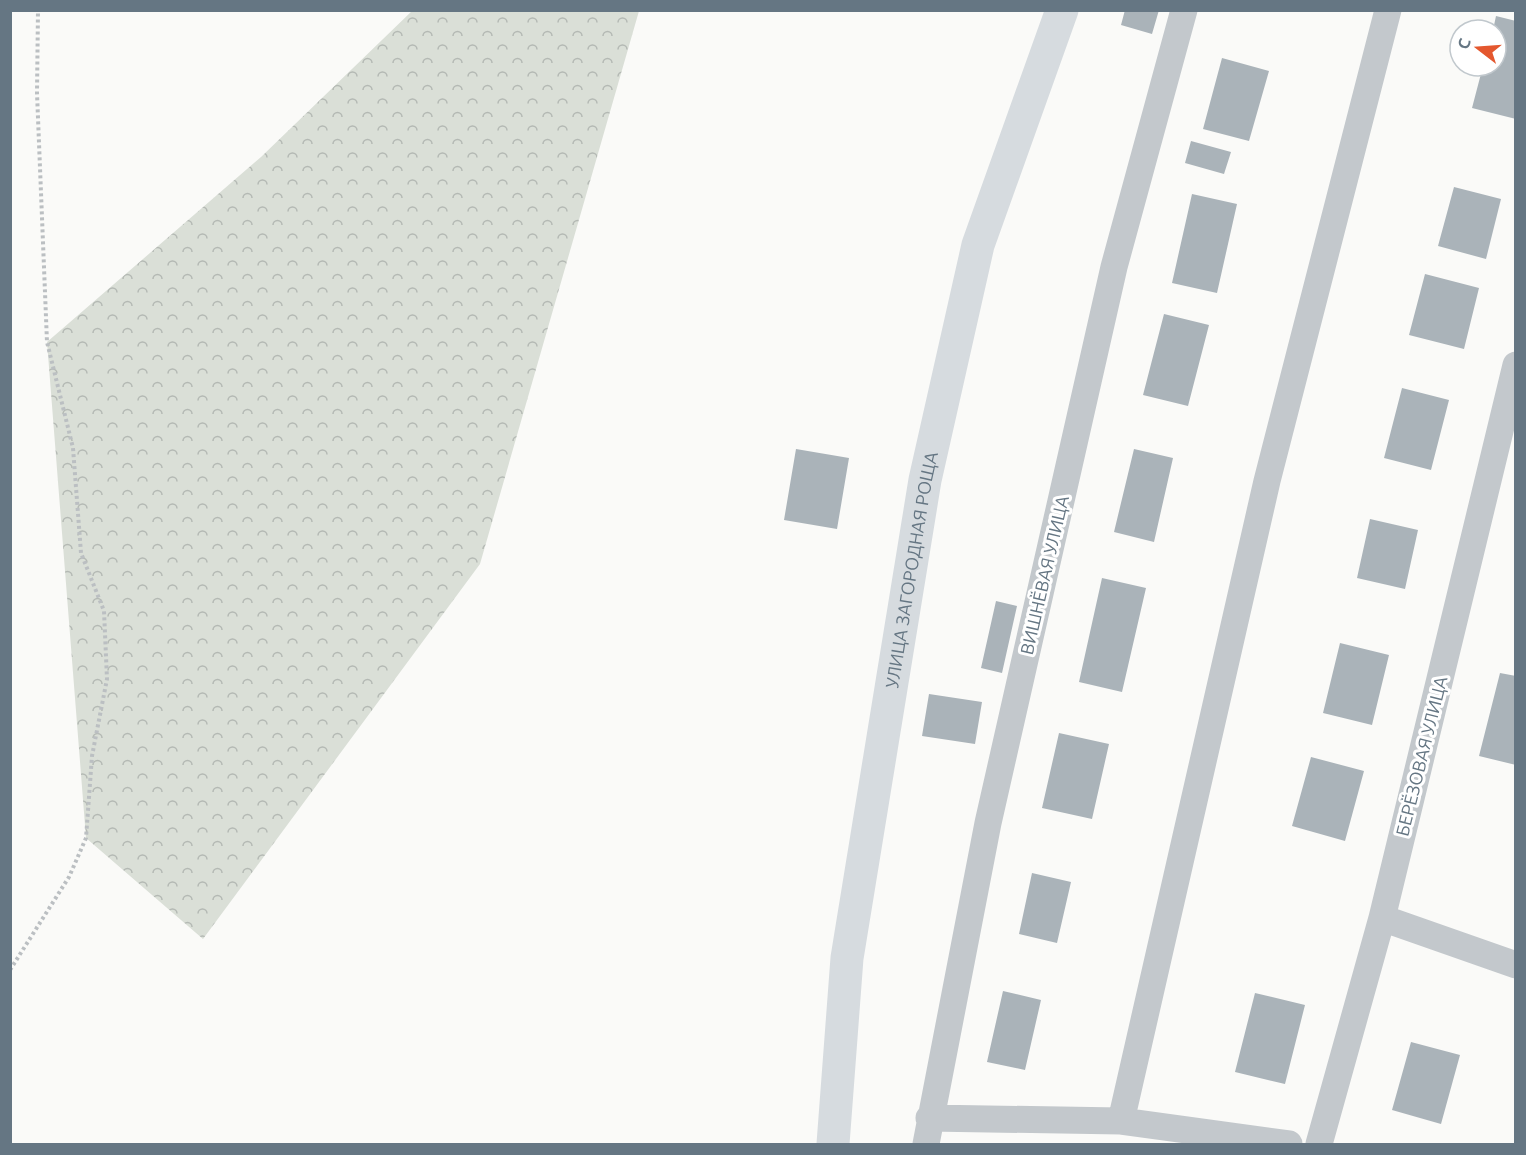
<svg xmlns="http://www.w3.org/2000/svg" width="1526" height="1155" font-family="Ubuntu,sans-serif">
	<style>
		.forest { fill: url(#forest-crowns) }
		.building { fill: #aab3b9 }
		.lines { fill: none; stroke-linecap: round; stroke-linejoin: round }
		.path { stroke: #bbbfc2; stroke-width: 4; stroke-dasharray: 3 3; stroke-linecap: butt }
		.street { stroke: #c3c8cc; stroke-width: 27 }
		.secondary { stroke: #d6dbdf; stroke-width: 33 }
		.labels { text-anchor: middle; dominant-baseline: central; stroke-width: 6; stroke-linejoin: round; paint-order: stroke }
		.street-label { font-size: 18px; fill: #657683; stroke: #fff }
	</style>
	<defs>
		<pattern id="forest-crowns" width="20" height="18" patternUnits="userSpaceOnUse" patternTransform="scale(1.5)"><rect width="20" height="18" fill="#dadfd7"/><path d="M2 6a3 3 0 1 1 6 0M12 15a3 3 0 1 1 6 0" fill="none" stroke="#b4b9b4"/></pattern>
	</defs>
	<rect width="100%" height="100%" fill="#fafaf8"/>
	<path class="forest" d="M413,10L639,11L480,564L203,939L86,838L47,342L261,157Z"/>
	<path class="building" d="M1125,10H1159L1152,34L1121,25Z
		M1496,16L1516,21V119L1472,108L1483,66H1496V30H1493Z
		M1222,58L1269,71L1249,141L1203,129Z
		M1191,141L1231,152L1224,174L1185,163Z
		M1454,187L1501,199L1486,259L1438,246Z
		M1192,194L1237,204L1217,293L1172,283Z
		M1425,274L1479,288L1464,349L1409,335Z
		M1164,314L1209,325L1188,406L1143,395Z
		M1402,388L1449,400L1431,470L1384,458Z
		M796,449L849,458L837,529L784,520Z
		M1134,449L1173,458L1154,542L1114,532Z
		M1370,519L1418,530L1405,589L1357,578Z
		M1102,578L1146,588L1122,692L1079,682Z
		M996,601L1017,606L1002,673L981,668Z
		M1340,643L1389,655L1372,725L1323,713Z
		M1500,673L1516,676V765L1479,756Z
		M929,694L982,702L975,744L922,736Z
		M1059,733L1109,744L1092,819L1042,808Z
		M1311,757L1364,771L1345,841L1292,826Z
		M1032,873L1071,882L1057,943L1019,934Z
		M1003,991L1041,1000L1025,1070L987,1062Z
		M1255,993L1305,1005L1285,1084L1235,1072Z
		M1411,1042L1460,1055L1441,1124L1392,1110Z"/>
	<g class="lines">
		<path class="path" d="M10,970L69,877L86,838L92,756L107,679L104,611L81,553L73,448L47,342L37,93L38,10"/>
		<path class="street" d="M1382,918L1516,965
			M929,1118L1121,1121L1289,1144
			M1121,1121L1267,481L1388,10
			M926,1144L988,823L1114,267L1184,10
			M1319,1144L1382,918L1516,365"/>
		<path class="secondary" id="s1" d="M833,1144L847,958L925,480L978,245L1062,10"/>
	</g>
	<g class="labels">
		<g class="street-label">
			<text stroke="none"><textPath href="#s1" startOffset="580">УЛИЦА ЗАГОРОДНАЯ РОЩА</textPath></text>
			<text transform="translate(1044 575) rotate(-77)">ВИШНЁВАЯ УЛИЦА</text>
			<text transform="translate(1421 756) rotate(-76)">БЕРЁЗОВАЯ УЛИЦА</text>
		</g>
	</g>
	<rect width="1526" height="1155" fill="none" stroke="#657683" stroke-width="24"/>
	<g transform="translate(1478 48) rotate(287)"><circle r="28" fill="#ffffff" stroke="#c1c8cd" stroke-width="1.5"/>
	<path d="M0-4.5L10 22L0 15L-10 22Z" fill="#e4572e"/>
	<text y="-9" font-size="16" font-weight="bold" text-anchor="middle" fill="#657683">С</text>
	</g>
</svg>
